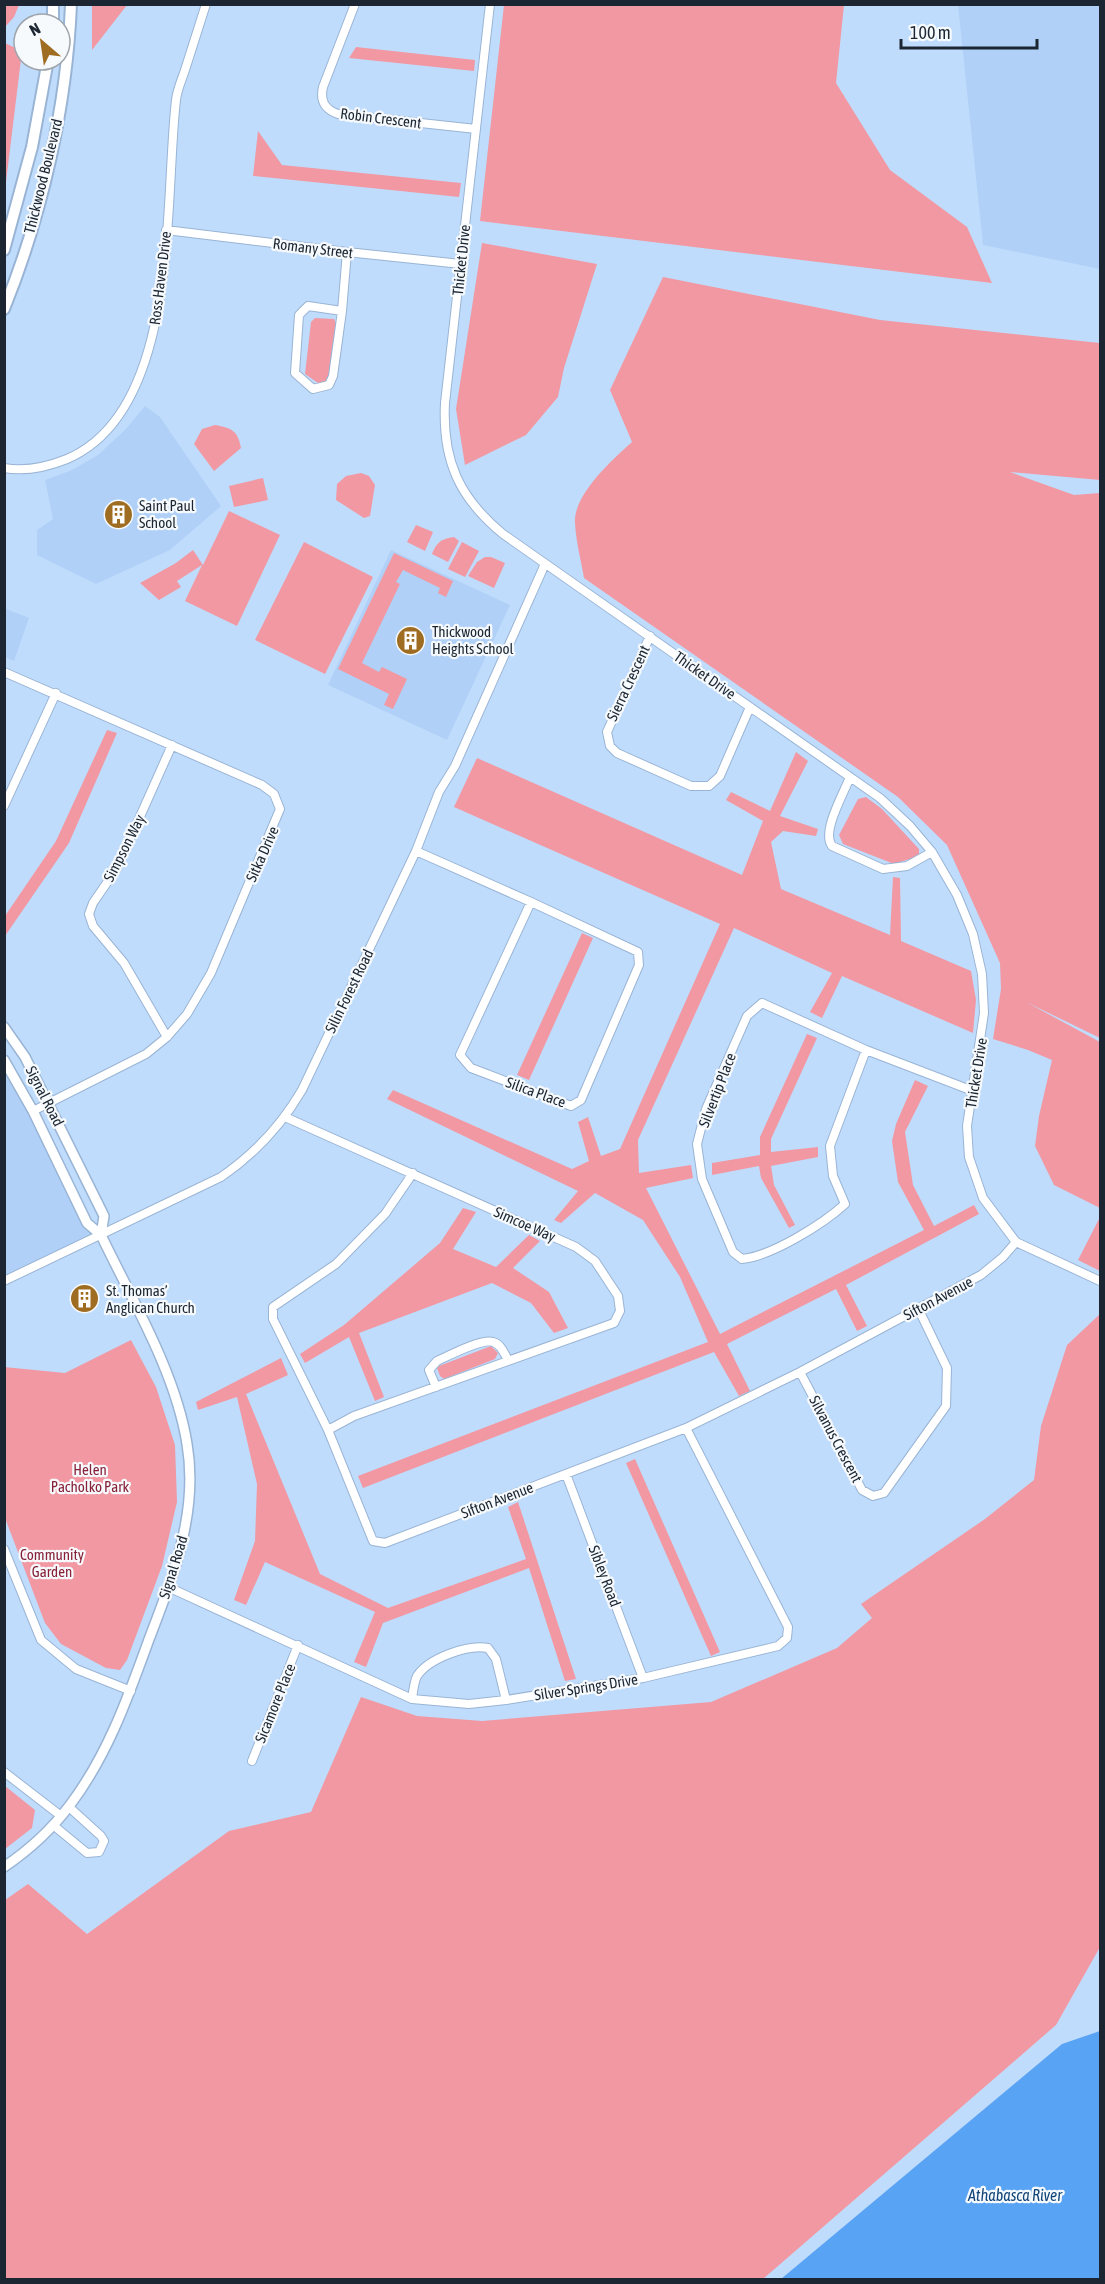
<svg xmlns="http://www.w3.org/2000/svg" width="1105" height="2284" font-family="'Asap Condensed',sans-serif">
	<style>
		.built { fill: #b0d0f7 }
		.green { fill: #f198a2 }
		.water { fill: #59a3f4 }
		.lines { fill: none; stroke-linecap: round; stroke-linejoin: round }
		.minor-casing { stroke: #99b4d4; stroke-width: 10 }
		.tertiary-casing { stroke: #99b4d4; stroke-width: 12 }
		.secondary-casing { stroke: #99b4d4; stroke-width: 14 }
		.minor { stroke: #fff; stroke-width: 8 }
		.tertiary { stroke: #fff; stroke-width: 9 }
		.secondary { stroke: #fff; stroke-width: 10 }
		.labels { text-anchor: middle; dominant-baseline: central; stroke-width: 4.5; stroke-linejoin: round; paint-order: stroke }
		.street-label { font-size: 15px; fill: #1b2632; stroke: #f7fafd }
		.poi-label { font-size: 15px; fill: #1b2632; stroke: #f7fafd; text-anchor: start }
		.park-label { font-size: 15px; fill: #872138; stroke: #f7fafd }
		.water-label { font-size: 16px; font-style: italic; fill: #114579; stroke: #f7fafd }
	</style>
	<rect width="100%" height="100%" fill="#c0dcfc"/>
	<path class="built" d="M958,5H1100V269L983,245Z
		M145,406L160,417L221,506L170,550L96,584L37,555V530L53,519L45,480L72,470L98,455L126,429Z
		M391,550L510,605L447,740L328,685Z
		M4,608L29,618L14,661L5,657Z
		M4,1060L87,1223L101,1235L4,1281Z"/>
	<path class="green" d="M5,4L19,5L14,17L5,27Z
		M92,5H127L92,50Z
		M504,5H844L836,83L890,170L967,227L992,283L480,221Z
		M5,43L22,51L6,182L4,181Z
		M356,47L475,60L474,71L349,58Z
		M258,131L282,165L461,183L459,197L253,176Z
		M482,243L597,264L564,368L558,397L526,435L465,465L456,409Z
		M663,277L880,320L1100,343V480L1010,472L1074,495L1100,493V1038L1026,1002L1100,1042V1208L1054,1185L1035,1146L1039,1116L1052,1060L1028,1050L993,1039L1001,989L1000,963L947,845L898,797L584,578C581,560 576,542 575,523C573,495 612,460 632,442L610,390Z
		M315,318L334,319L337,326L330,378L325,383H318L305,374L311,322Z
		M215,425C232,428 238,431 241,448L214,471L194,444L202,429Z
		M361,473L369,476L375,485L370,516L364,518L336,500L337,484L346,476Z
		M263,478L268,500L234,507L229,486Z
		M229,511L280,535L237,626L185,601L202,565L177,581L181,587L159,600L140,583L176,563L193,550L203,565Z
		M416,525L433,532L425,551L407,542Z
		M454,537L459,541L448,562L432,554C437,542 441,539 454,537Z
		M304,542L373,577L325,674L255,640Z
		M462,542L479,551L465,577L448,569Z
		M394,553L453,581L446,597L438,593L440,588L403,570L396,582L400,584L362,663L379,672L382,667L407,679L393,709L384,705L389,694L338,669Z
		M485,557H491L505,563L494,588L468,576L477,562Z
		M107,730L117,733L69,843L5,936V916L56,841Z
		M796,752L808,761L780,816L818,829L816,836L783,831L771,842L781,889L890,935L893,877L900,878L901,941L971,971L976,1000L973,1033L842,976L822,1018L810,1012L832,973L734,928L638,1140L639,1173L691,1165L693,1178L646,1188L720,1334L924,1230L898,1182L892,1141L896,1124L915,1080L928,1086L905,1132L913,1185L934,1226L974,1205L979,1214L846,1285L867,1326L857,1331L836,1289L727,1344L750,1391L739,1396L714,1352L363,1488L358,1476L708,1342L680,1277L643,1220L595,1193L561,1223L554,1220L578,1191L387,1099L393,1090L572,1169L589,1161L578,1122L588,1117L601,1156L620,1149L720,924L454,807L477,758L742,875L763,821L726,800L731,792L770,811Z
		M866,797L882,809L919,849V856L894,864L843,844L839,835L858,799Z
		M582,933L593,938L529,1080L517,1075Z
		M807,1034L817,1038L771,1139V1152L818,1147V1157L771,1166L774,1185L795,1225L789,1228L761,1178L759,1166L712,1175V1163L760,1155V1137Z
		M463,1208L476,1212L453,1249L496,1267L529,1235L540,1241L513,1268L549,1292L568,1328L554,1333L531,1303L492,1283L359,1333L384,1397L375,1401L349,1337L305,1363L300,1354L344,1325L440,1243Z
		M1100,1217V1271L1078,1260Z
		M1100,1314V1947L1056,2025L763,2279H5V1900L28,1884L87,1934L229,1831L311,1812L361,1697L417,1716L482,1721L711,1702L837,1648L872,1618L861,1604L985,1519L1034,1480L1041,1426L1067,1345Z
		M131,1340L156,1387L175,1445L177,1502L162,1566L127,1660L120,1670L106,1668L61,1644L45,1623L5,1518L4,1367L65,1373Z
		M491,1346L498,1353L495,1359L444,1379L440,1376L437,1368L439,1366Z
		M281,1358L288,1375L246,1394L320,1574L388,1608L526,1559L508,1507L518,1502L576,1679L565,1681L529,1568L383,1623L366,1667L354,1662L375,1612L265,1562L246,1605L234,1600L255,1541L257,1484L237,1397L198,1410L196,1402Z
		M635,1459L720,1652L711,1656L626,1463Z
		M5,1786L35,1810L32,1828L5,1849Z"/>
	<path class="water" d="M1100,2031V2279H781L1062,2044Z"/>
	<g class="lines">
		<defs>
			<path id="minor" d="M355,4L323,87C320,100 324,109 338,114L476,129
				M490,4L445,403C442,460 459,498 503,534L880,798L910,826L932,852L957,895L973,934L982,974L984,1013L967,1126L969,1157L983,1198L1016,1242L1100,1281
				M166,230L347,252L461,264
				M342,311L308,306L299,315L295,373L313,389L329,385L333,376L342,311L347,252
				M4,468C26,472 47,467 67,459C180,411 164,203 176,100C177,90 182,79 185,70C192,48 199,26 206,4
				M650,636L607,732L610,746L617,753L691,786H709L720,776L750,707
				M4,672L262,785L274,794L280,809L211,973L187,1014L167,1037L146,1054L33,1111
				M850,777C844,793 821,832 832,846L883,869L907,866L932,852
				M4,806L56,693
				M416,851L531,902L638,952L639,965L581,1100L571,1106L471,1068L460,1055L531,902
				M167,1037L124,963L93,926L89,914L93,903L117,868L172,745
				M866,1050L830,1146L833,1176L845,1204C823,1224 772,1256 742,1259L733,1252L702,1179L697,1144L706,1109L747,1016L762,1003L866,1050L973,1091
				M285,1117L576,1247L595,1261L618,1296L620,1311L614,1323L354,1416L328,1430
				M413,1173L385,1214L336,1264L273,1307V1319L328,1430L373,1541L385,1543L686,1428L800,1372L981,1275L1003,1257L1016,1242
				M4,1281L221,1177C256,1153 281,1126 302,1090L416,851L439,792L455,766L545,564
				M800,1372L862,1490L873,1496L884,1493L946,1406L947,1368L918,1308
				M436,1387L429,1370L437,1361C448,1356 482,1338 493,1342C501,1344 504,1353 508,1360
				M566,1474L643,1678
				M4,1549L41,1640L76,1669L131,1691
				M168,1587L412,1699L469,1704L506,1700L643,1678L778,1646L787,1638L788,1627L686,1428
				M412,1699C413,1692 414,1682 417,1676C429,1658 468,1644 488,1648L496,1659L506,1700
				M252,1761L298,1645
				M4,1772L61,1816
				M53,1825L87,1853L99,1852L104,1841L101,1836L69,1807"/>
			<path id="tertiary" d="M4,1027L25,1057L104,1216L101,1235
				M4,1060L33,1111L87,1223L101,1235C132,1300 176,1373 187,1444C199,1513 172,1579 148,1642C127,1700 107,1756 70,1805C52,1829 29,1850 4,1867"/>
			<path id="secondary" d="M53,24V4
				M4,250L32,147L48,60
				M4,309C42,215 67,106 71,4"/>
		</defs>
		<use href="#minor" class="minor-casing"/>
		<use href="#tertiary" class="tertiary-casing"/>
		<use href="#secondary" class="secondary-casing"/>
		<use href="#minor" class="minor"/>
		<use href="#tertiary" class="tertiary"/>
		<use href="#secondary" class="secondary"/>
	</g>
	<defs>
		<symbol id="building-disc" viewBox="-11 -11 22 22"><circle r="9.5" fill="#9f6d22" stroke="#f7fafd"/><path d="M-4-6H4V6H1V3H-1V6H-4ZM-2.5-4.3h1.7v1.8h-1.7ZM.8-4.3h1.7v1.8H.8ZM-2.5-1h1.7V.8h-1.7ZM.8-1h1.7V.8H.8Z" fill="#fff"/></symbol>
	</defs>
	<g fill-rule="evenodd">
		<use href="#building-disc" x="102" y="498" width="33" height="33"/>
		<use href="#building-disc" x="394" y="624" width="33" height="33"/>
		<use href="#building-disc" x="68" y="1282" width="33" height="33"/>
	</g>
	<g class="labels">
		<g class="street-label">
			<text transform="translate(381 118) rotate(7)">Robin Crescent</text>
			<text transform="translate(43 176) rotate(-76)">Thickwood Boulevard</text>
			<text transform="translate(313 248) rotate(7)">Romany Street</text>
			<text transform="translate(461 260) rotate(-84)">Thicket Drive</text>
			<text transform="translate(160 278) rotate(-83)">Ross Haven Drive</text>
			<text transform="translate(705 675) rotate(35)">Thicket Drive</text>
			<text transform="translate(628 683) rotate(-65)">Sierra Crescent</text>
			<text transform="translate(124 848) rotate(-63)">Simpson Way</text>
			<text transform="translate(262 854) rotate(-66)">Sitka Drive</text>
			<text transform="translate(349 991) rotate(-64)">Silin Forest Road</text>
			<text transform="translate(976 1073) rotate(-81)">Thicket Drive</text>
			<text transform="translate(717 1090) rotate(-69)">Silvertip Place</text>
			<text transform="translate(536 1092) rotate(20)">Silica Place</text>
			<text transform="translate(45 1096) rotate(63)">Signal Road</text>
			<text transform="translate(525 1224) rotate(24)">Simcoe Way</text>
			<text transform="translate(938 1298) rotate(-28)">Sifton Avenue</text>
			<text transform="translate(836 1439) rotate(62)">Silvanus Crescent</text>
			<text transform="translate(497 1500) rotate(-21)">Sifton Avenue</text>
			<text transform="translate(173 1567) rotate(-73)">Signal Road</text>
			<text transform="translate(605 1576) rotate(69)">Sibley Road</text>
			<text transform="translate(586 1687) rotate(-9)">Silver Springs Drive</text>
			<text transform="translate(275 1703) rotate(-68)">Sicamore Place</text>
		</g>
		<g class="poi-label">
			<text x="139" y="505">Saint Paul<tspan x="139" dy="17">School</tspan></text>
			<text x="432" y="631">Thickwood<tspan x="432" dy="17">Heights School</tspan></text>
			<text x="106" y="1290">St. Thomas’<tspan x="106" dy="17">Anglican Church</tspan></text>
		</g>
		<g class="park-label">
			<text x="90" y="1469">Helen<tspan x="90" dy="17">Pacholko Park</tspan></text>
			<text x="52" y="1554">Community<tspan x="52" dy="17">Garden</tspan></text>
		</g>
		<g class="water-label">
			<text x="1015" y="2195">Athabasca River</text>
		</g>
	</g>
	<rect width="1105" height="2284" fill="none" stroke="#1b2632" stroke-width="12"/>
	<g transform="translate(42 42) rotate(331)"><circle r="28" fill="#f7fafd" stroke="#9fa5ac" stroke-width="1.5"/>
	<path d="M0-4.5L10 22L0 15L-10 22Z" fill="#9f6d22"/>
	<text y="-9" font-size="16" font-weight="bold" text-anchor="middle" fill="#1b2632">N</text>
	</g>
	<path d="M901 39v9h136v-9" fill="none" stroke="#1b2632" stroke-width="3"/>
	<text x="910" y="39" font-size="18" fill="#1b2632" stroke="#f7fafd" stroke-width="4.5" paint-order="stroke">100 m</text>
</svg>
